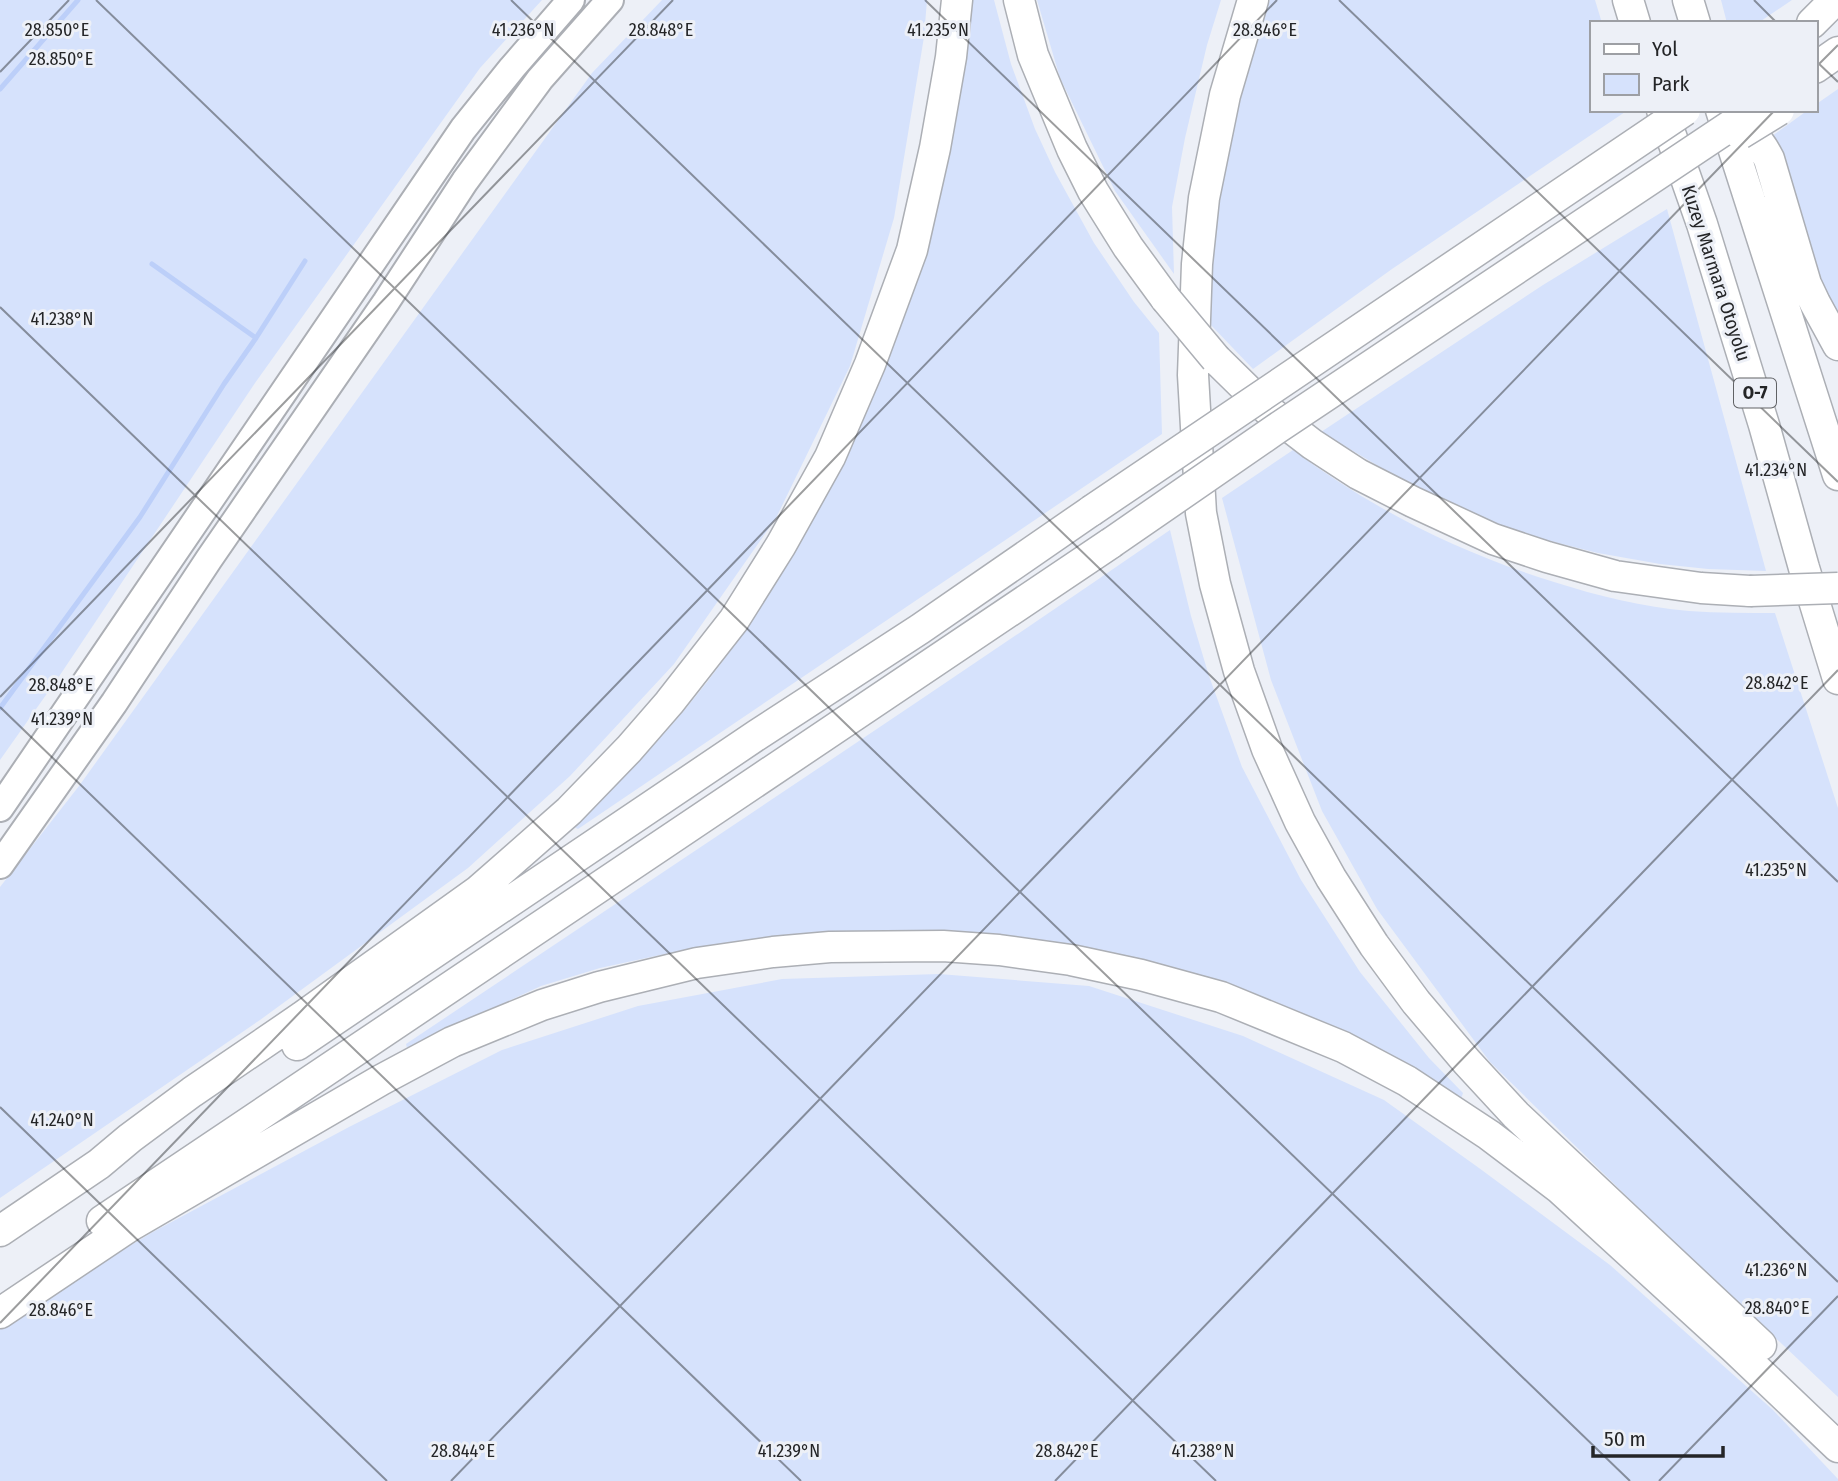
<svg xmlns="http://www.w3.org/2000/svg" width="1838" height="1481" font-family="'Fira Sans Condensed',sans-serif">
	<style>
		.green { fill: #d6e2fc }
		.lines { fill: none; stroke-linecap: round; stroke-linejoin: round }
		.stream { stroke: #bccff9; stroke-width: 5 }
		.primary-casing { stroke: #acafb5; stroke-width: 30 }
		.highway-casing { stroke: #acafb5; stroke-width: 33 }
		.primary { stroke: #fff; stroke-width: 26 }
		.highway { stroke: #fff; stroke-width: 30 }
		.highway-bridge-casing { stroke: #acafb5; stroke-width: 33; stroke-linecap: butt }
		.highway-bridge { stroke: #fff; stroke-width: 30 }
		.ticks { fill: none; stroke: #242527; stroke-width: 2; stroke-opacity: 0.45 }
		.labels { text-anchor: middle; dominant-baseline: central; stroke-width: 6; stroke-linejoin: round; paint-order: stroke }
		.shield { fill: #edf0f7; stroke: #606265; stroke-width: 2 }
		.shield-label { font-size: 18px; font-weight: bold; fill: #242527 }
		.street-label { font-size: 19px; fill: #242527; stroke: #edf0f7 }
		.ticks-label { font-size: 18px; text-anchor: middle; fill: #242527; stroke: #edf0f7; stroke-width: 6; stroke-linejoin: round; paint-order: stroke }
	</style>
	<rect width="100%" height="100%" fill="#edf0f7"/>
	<path class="green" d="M0,0H542L480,68L255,383L58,678L0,760Z
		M662,0H927L924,37L894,218L850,366L776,518L674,664L570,776L468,868L260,1020L0,1198V887L79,786L592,73Z
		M971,0H994L1011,64L1035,129L1055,172L1094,243L1134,302L1159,333L1162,434L578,829L576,828L575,827C614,788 652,749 687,707C784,589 858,449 908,305C928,247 942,186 954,126C963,85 967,42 971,0Z
		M1037,0H1221L1207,45L1185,138L1172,207L1174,274L1115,191L1060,78Z
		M1270,0H1595L1602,23H1591V110H1628L1392,269L1253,369L1208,322L1212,226L1236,110L1256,39Z
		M1721,0H1792L1758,23H1727Z
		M1838,89V331L1768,139L1808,110H1815V105Z
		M1667,209L1766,571L1708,569L1660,564L1598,553L1518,533L1464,511L1407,483L1321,432L1543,285Z
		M1293,450C1372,509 1460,553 1554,582C1598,596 1643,607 1689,611C1718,613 1747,613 1775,613L1838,808V1397L1659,1228L1490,1062L1377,909L1322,811L1271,680L1222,498Z
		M1170,530L1191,616L1209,676L1242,767L1301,880L1360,972L1429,1058L1463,1093L1461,1099L1456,1103L1345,1034L963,939L867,931L783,937L723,945L660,955L600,968L541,986L407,1048L406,1044C661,873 917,704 1170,530Z
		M939,974L1089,986L1243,1036L1384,1100L1479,1168L1610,1265L1773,1410L1838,1479V1481H0V1326L14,1316L151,1233L349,1127L502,1050L638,1006L782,979Z"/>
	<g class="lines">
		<path class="stream" d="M0,89L78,0
			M256,338L305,261
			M0,708L140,517L224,384L256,338L152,264"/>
		<defs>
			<path id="primary" d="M0,808L463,129L512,68L571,0
				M0,865L114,703L209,559L386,302L465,181L540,79L610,0"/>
			<path id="highway" d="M1019,0L1033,55L1072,149L1093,191L1128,247L1166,299
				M1253,0L1225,95L1204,198L1197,264L1193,375L1201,513L1215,584L1239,671L1267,749L1300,822L1331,878L1374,945L1416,1002L1467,1062L1516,1115L1761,1345
				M1628,0L1635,23
				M1688,0L1695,23
				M1812,23L1835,0
				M1815,68L1838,52
				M1662,110L1702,224L1764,425L1804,568L1838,679
				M1721,110L1838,475
				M1726,116C1747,128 1758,137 1769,159L1806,284L1815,303L1838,345
				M1216,359L1268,410L1312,444L1358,474L1413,502L1493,539L1547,557L1615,576L1701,588L1750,591
				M297,1045L757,735L920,629L1091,511
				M102,1221L1111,543
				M0,1231L99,1164L130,1138L192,1092L302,1017L478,891L569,811L629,749L669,703L734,620L781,545L830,457L870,364L912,250L935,148L951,57L957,0
				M0,1313L130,1226L381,1080L452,1042L542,1005L599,987L697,963L773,952L830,947L943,946L999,950L1071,960L1141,975L1221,997L1343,1047L1407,1081L1489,1135L1559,1188L1734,1348L1838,1447"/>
		</defs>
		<use href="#primary" class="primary-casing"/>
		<use href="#highway" class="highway-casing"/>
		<use href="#primary" class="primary"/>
		<use href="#highway" class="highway"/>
		<defs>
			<path id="highway-bridge" d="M1740,134L1779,110
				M1166,299L1216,359
				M1091,511L1685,110
				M1111,543L1276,429L1754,110
				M1750,591L1838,588"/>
		</defs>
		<use href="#highway-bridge" class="highway-bridge-casing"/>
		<use href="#highway-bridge" class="highway-bridge"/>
	</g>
	<path class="ticks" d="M96,0L1630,1481M511,0L1838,1282M925,0L1838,882M1339,0L1838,482M1754,0L1777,23M1815,60L1838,82M1815,68L1838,45M0,72L69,0M0,307L1216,1481M0,697L673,0M0,707L801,1481M0,1107L387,1481M0,1323L1277,0M451,1481L1775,110M1055,1481L1838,670M1659,1481L1838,1296"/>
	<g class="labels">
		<rect class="shield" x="1734" y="378.5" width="42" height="29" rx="5"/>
		<g class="shield-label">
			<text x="1755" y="393">O-7</text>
		</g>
		<g class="street-label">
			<text transform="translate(1716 273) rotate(72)">Kuzey Marmara Otoyolu</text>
		</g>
	</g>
	<g class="ticks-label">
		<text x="523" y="36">41.236°N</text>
		<text x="938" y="36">41.235°N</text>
		<text x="57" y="36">28.850°E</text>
		<text x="661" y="36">28.848°E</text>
		<text x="1265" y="36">28.846°E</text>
		<text x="61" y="65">28.850°E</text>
		<text x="62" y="325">41.238°N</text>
		<text x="1776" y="476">41.234°N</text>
		<text x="1777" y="689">28.842°E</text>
		<text x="61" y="691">28.848°E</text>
		<text x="62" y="725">41.239°N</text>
		<text x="1776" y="876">41.235°N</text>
		<text x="62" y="1126">41.240°N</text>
		<text x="1776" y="1276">41.236°N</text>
		<text x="1777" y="1314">28.840°E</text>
		<text x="61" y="1316">28.846°E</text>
		<text x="463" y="1457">28.844°E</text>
		<text x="1067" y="1457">28.842°E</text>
		<text x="789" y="1457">41.239°N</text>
		<text x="1203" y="1457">41.238°N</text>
	</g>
	<rect x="1590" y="21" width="228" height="91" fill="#edf0f7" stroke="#9d9fa4" stroke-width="2"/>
	<rect x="1604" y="44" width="35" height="10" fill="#ffffff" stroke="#9d9fa4" stroke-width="2"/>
	<text x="1652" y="56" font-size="21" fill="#242527">Yol</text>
	<rect x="1604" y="74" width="35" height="21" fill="#d6e2fc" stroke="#9d9fa4" stroke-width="2"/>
	<text x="1652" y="91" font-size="21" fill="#242527">Park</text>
	<path d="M1593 1446v10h130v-10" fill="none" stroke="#242527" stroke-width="3.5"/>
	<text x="1604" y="1446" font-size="21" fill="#242527" stroke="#edf0f7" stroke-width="5" paint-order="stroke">50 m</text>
</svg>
